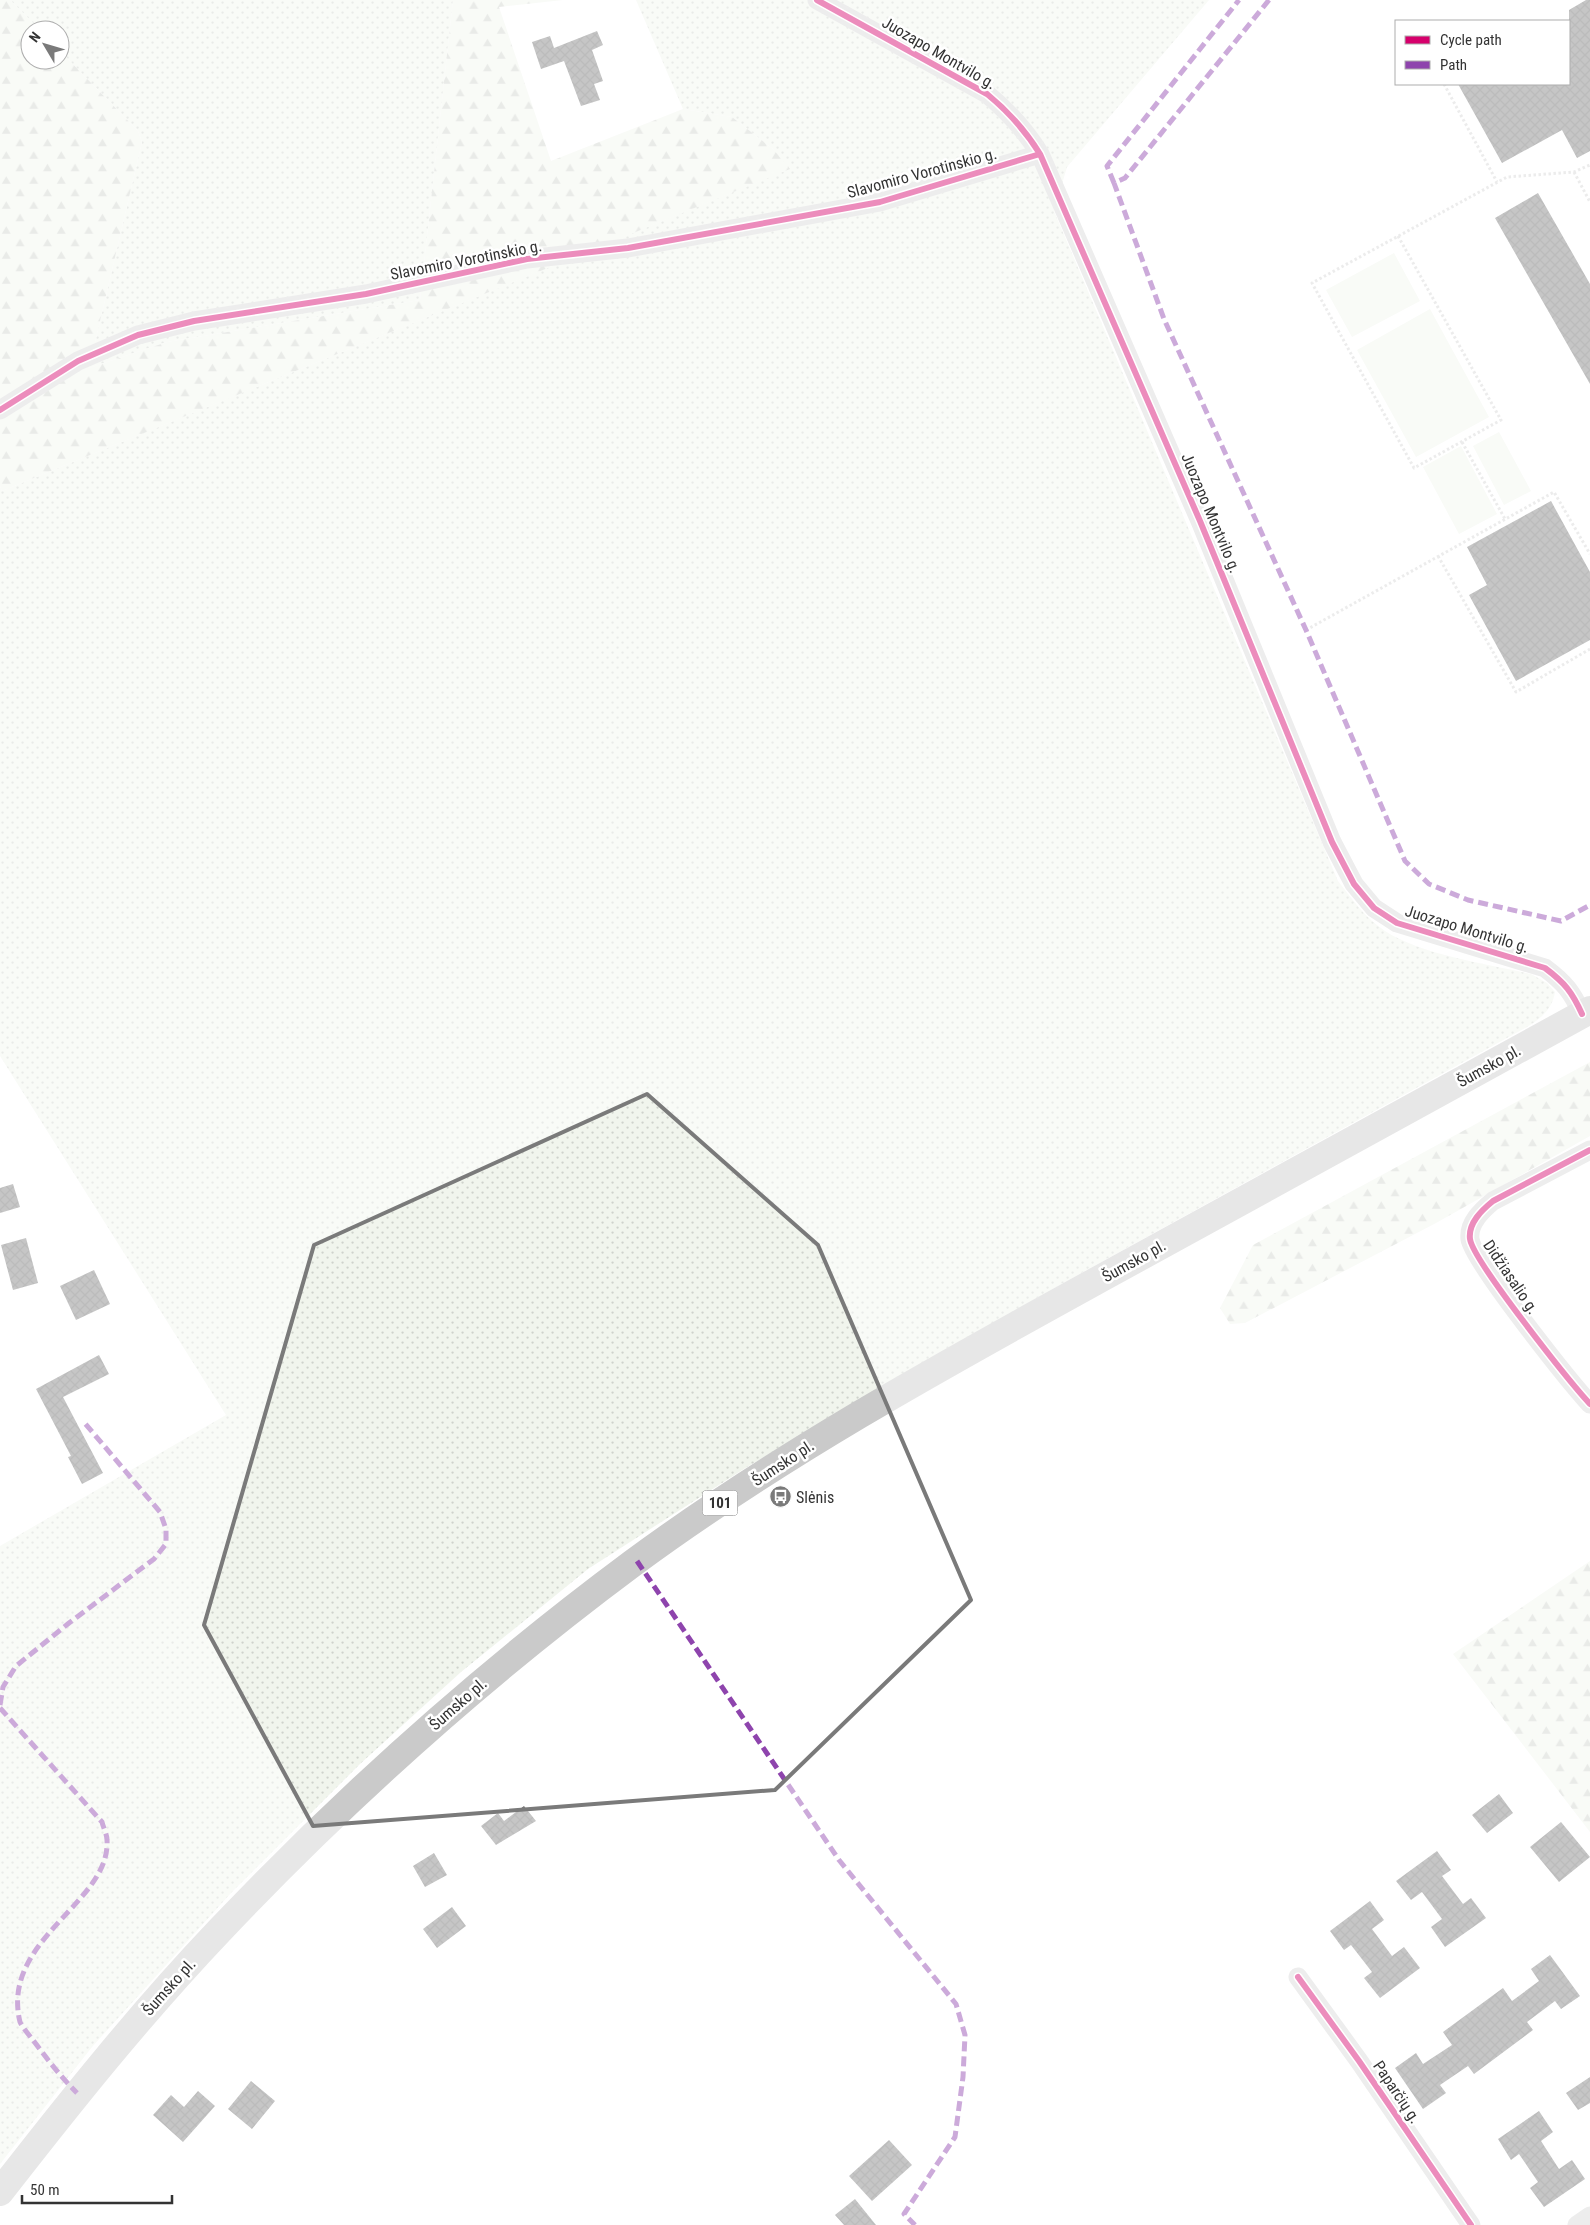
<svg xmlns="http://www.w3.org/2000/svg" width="1590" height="2225" font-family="'Roboto Condensed',sans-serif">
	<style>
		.grass { fill: url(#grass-dots) }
		.forest { fill: url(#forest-firs) }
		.pitch { fill: #f1f5ed }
		.building { fill: url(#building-cross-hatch) }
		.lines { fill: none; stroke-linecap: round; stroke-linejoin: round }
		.path { stroke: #d6d6d6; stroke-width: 3; stroke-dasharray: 2.5 2.5; stroke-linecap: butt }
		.street { stroke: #d7d7d7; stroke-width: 19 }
		.primary { stroke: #cacaca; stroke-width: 28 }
		.quiet { stroke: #8e44ad; stroke-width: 5; stroke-dasharray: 10 5; stroke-linecap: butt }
		.cycleway-casing { stroke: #fff; stroke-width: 9 }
		.cycleway { stroke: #d6006c; stroke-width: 6 }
		.marked { fill: none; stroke: #7a7a7a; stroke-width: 4; stroke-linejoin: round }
		.labels { text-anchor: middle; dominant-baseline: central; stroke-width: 5; stroke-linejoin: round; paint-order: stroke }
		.shield { fill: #fff; stroke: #707070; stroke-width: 1 }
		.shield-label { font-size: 15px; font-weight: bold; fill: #333 }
		.street-label { font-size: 16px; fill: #333; stroke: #fff }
		.poi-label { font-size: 16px; fill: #333; stroke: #fff; text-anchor: start }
	</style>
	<defs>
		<pattern id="grass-dots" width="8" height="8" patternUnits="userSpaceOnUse" patternTransform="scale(1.25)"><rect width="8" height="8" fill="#f1f5ed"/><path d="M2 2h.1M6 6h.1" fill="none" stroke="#cfd2cc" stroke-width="1.8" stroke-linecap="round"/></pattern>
		<pattern id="forest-firs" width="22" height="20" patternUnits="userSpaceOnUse" patternTransform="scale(1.25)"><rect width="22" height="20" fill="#f1f5ed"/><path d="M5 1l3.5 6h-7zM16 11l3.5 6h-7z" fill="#cfd2cc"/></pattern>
		<pattern id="building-cross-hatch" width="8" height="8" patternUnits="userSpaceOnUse" patternTransform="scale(1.25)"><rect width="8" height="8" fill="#818181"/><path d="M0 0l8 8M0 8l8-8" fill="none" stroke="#6a6a6a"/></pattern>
	</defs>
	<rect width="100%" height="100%" fill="#fff"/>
	<path class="grass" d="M10,0H453L420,300L167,342L89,368L142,142L138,131L60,51V30H40Z
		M636,0H1209L1067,167L1054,211L1338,881C1352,899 1365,918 1385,931C1422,955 1487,964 1531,974L1547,983L1555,992C1551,1018 1526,1027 1505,1039L1056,1287L747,1467L588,1569L461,1672L360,1764L231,1893L92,2047L0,2164V1546L226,1415L0,1056V486L2,491L789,169L773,149L732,117L683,109Z"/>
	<path class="forest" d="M0,0H10L40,30H30V60H60V51L138,131L142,142L89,368L167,342L420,300L453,0H563L499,7L551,161L683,109L732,117L773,149L790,169L2,491L0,486Z
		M1590,1062V1136L1436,1223L1245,1323L1230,1324L1220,1308L1253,1245Z
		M1590,1561V1832L1453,1654Z"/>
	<path class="pitch" d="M1394,253L1420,301L1352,337L1326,290Z
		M1430,309L1489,417L1416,457L1357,350Z
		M1499,432L1531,491L1504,505L1473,446Z
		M1461,446L1497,514L1459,534L1423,467Z"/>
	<path class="building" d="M1586,0H1590V151L1577,158L1562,130L1502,163L1458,84H1569V10Z
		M597,31L603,45L592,50L603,81L594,84L600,100L581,106L564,61L541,69L532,42L550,36L554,48Z
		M1538,193L1590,284V384L1495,218Z
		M1551,501L1590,572V640L1516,681L1469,595L1487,585L1467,547Z
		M13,1184L20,1207L0,1213V1188Z
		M26,1238L38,1283L13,1290L1,1245Z
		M94,1270L110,1304L76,1320L60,1286Z
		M99,1355L109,1374L63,1397L103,1473L82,1484L68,1457L71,1456L36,1389Z
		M1499,1794L1513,1813L1487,1833L1472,1815Z
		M524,1806L536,1821L496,1845L481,1826L498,1813L504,1821Z
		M1561,1822L1590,1857L1559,1882L1530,1847Z
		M1437,1851L1451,1870L1442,1876L1463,1904L1471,1898L1486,1918L1445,1947L1431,1927L1442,1919L1422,1892L1411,1900L1396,1881Z
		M434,1853L447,1875L425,1887L413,1866Z
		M1370,1901L1384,1920L1372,1929L1392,1956L1404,1947L1420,1968L1380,1998L1364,1978L1372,1972L1351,1945L1344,1950L1330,1931Z
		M452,1907L466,1926L437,1948L423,1929Z
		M1550,1955L1580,1996L1561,2009L1555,2001L1527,2022L1533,2030L1474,2074L1468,2066L1440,2085L1446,2093L1423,2109L1395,2068L1416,2053L1423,2064L1452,2045L1443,2032L1503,1988L1512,2001L1539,1981L1531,1969Z
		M1590,2077V2103L1578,2110L1566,2093Z
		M251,2081L275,2101L252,2129L228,2109Z
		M198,2091L215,2106L183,2142L153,2115L171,2095L184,2107Z
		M1539,2111L1553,2132L1541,2141L1559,2169L1572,2160L1585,2179L1544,2207L1530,2188L1538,2182L1519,2154L1511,2160L1498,2139Z
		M889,2140L912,2165L872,2201L849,2176Z
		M855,2199L876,2225H844L835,2215Z"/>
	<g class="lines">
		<path class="path" d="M1444,84L1497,182
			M1574,172L1590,202
			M1398,236L1501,420L1414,468L1312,283L1507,177L1574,172L1590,165
			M1462,442L1505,519
			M1438,556L1516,692L1590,649
			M1306,630L1554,492L1590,554"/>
		<path class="street" d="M817,0L987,94C1009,112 1025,130 1040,154L1200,521L1332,842L1354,884L1374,908L1397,923L1545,968C1565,983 1572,992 1582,1014
			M0,410L78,361L138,335L194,321L366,294L527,259L628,248L880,202L1040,154
			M1590,1150L1493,1201C1482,1210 1468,1223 1470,1239C1473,1261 1570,1382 1590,1404
			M1298,1977L1359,2061L1471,2225
			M1577,2225L1590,2216"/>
		<path class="primary" d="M0,2192C70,2102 141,2013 220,1930C347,1796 485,1673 633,1563C778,1456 938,1368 1096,1281C1261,1191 1426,1101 1590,1010"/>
		<path class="quiet" d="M1269,0L1125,178L1114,183L1164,319L1306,630L1405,861L1429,884L1468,900L1561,921L1590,905
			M1114,183L1107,166L1239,0
			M637,1561L839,1860L956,2004L965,2035L963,2077L955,2137L904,2214L915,2225
			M0,1705L3,1687L16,1666L69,1623L154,1559L166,1544V1529L160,1512L83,1421
			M0,1708L102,1822C103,1827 107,1834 107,1840C111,1903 0,1939 20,2022C23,2028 29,2035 33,2040C47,2059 61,2077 77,2093"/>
		<defs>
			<path id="cycleway" d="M817,0L987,94C1009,112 1025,130 1040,154L1200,521L1332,842L1354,884L1374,908L1397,923L1545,968C1565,983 1572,992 1582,1014
				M0,410L78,361L138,335L194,321L366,294L527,259L628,248L880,202L1040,154
				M1590,1150L1493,1201C1482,1210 1468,1223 1470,1239C1473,1261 1570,1382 1590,1404
				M1298,1977L1359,2061L1471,2225"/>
		</defs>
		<use href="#cycleway" class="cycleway-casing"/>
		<use href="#cycleway" class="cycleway"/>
	</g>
	<path d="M0 0H1590V2225H0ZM647,1094L818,1245L971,1600L775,1790L313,1826L204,1625L314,1245Z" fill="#fff" fill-opacity=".55" fill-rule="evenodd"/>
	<path class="marked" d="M647,1094L818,1245L971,1600L775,1790L313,1826L204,1625L314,1245Z"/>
	<defs>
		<symbol id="bus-disc" viewBox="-11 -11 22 22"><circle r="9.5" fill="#7a7a7a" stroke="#fff"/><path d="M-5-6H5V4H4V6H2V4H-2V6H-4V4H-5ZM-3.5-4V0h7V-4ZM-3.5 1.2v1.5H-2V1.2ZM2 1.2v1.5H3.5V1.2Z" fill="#fff"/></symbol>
	</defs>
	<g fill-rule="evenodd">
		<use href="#bus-disc" x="768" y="1484" width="25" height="25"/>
	</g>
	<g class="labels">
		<rect class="shield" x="702.5" y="1490.5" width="35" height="25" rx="4"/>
		<g class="shield-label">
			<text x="720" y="1503">101</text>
		</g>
		<g class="street-label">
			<text transform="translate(939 53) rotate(30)">Juozapo Montvilo g.</text>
			<text transform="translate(922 173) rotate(-15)">Slavomiro Vorotinskio g.</text>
			<text transform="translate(466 260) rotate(-11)">Slavomiro Vorotinskio g.</text>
			<text transform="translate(1211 513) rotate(67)">Juozapo Montvilo g.</text>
			<text transform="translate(1467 929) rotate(17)">Juozapo Montvilo g.</text>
			<text transform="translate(1489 1066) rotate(-29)">Šumsko pl.</text>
			<text transform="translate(1134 1261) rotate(-29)">Šumsko pl.</text>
			<text transform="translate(1511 1277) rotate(56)">Didžiasalio g.</text>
			<text transform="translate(783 1463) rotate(-33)">Šumsko pl.</text>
			<text transform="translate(458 1704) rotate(-41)">Šumsko pl.</text>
			<text transform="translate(169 1987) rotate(-48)">Šumsko pl.</text>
			<text transform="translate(1397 2092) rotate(56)">Paparčių g.</text>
		</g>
		<g class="poi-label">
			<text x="796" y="1497">Slėnis</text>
		</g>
	</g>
	<rect x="1395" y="20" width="175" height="65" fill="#ffffff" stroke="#adadad"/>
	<rect x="1405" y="36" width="25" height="8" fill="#d6006c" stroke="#adadad"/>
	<text x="1440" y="45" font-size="15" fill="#333333">Cycle path</text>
	<rect x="1405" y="61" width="25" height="8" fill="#8e44ad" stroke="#adadad"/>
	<text x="1440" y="70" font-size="15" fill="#333333">Path</text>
	<g transform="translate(45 45) rotate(308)"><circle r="24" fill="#ffffff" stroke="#adadad"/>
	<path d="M0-4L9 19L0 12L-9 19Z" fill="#7a7a7a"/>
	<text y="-8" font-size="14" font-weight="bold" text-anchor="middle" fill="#333333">N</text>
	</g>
	<path d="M22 2195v8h150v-8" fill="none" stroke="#333333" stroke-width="2.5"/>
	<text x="30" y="2195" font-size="15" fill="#333333" stroke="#ffffff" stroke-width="4" paint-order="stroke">50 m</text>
</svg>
